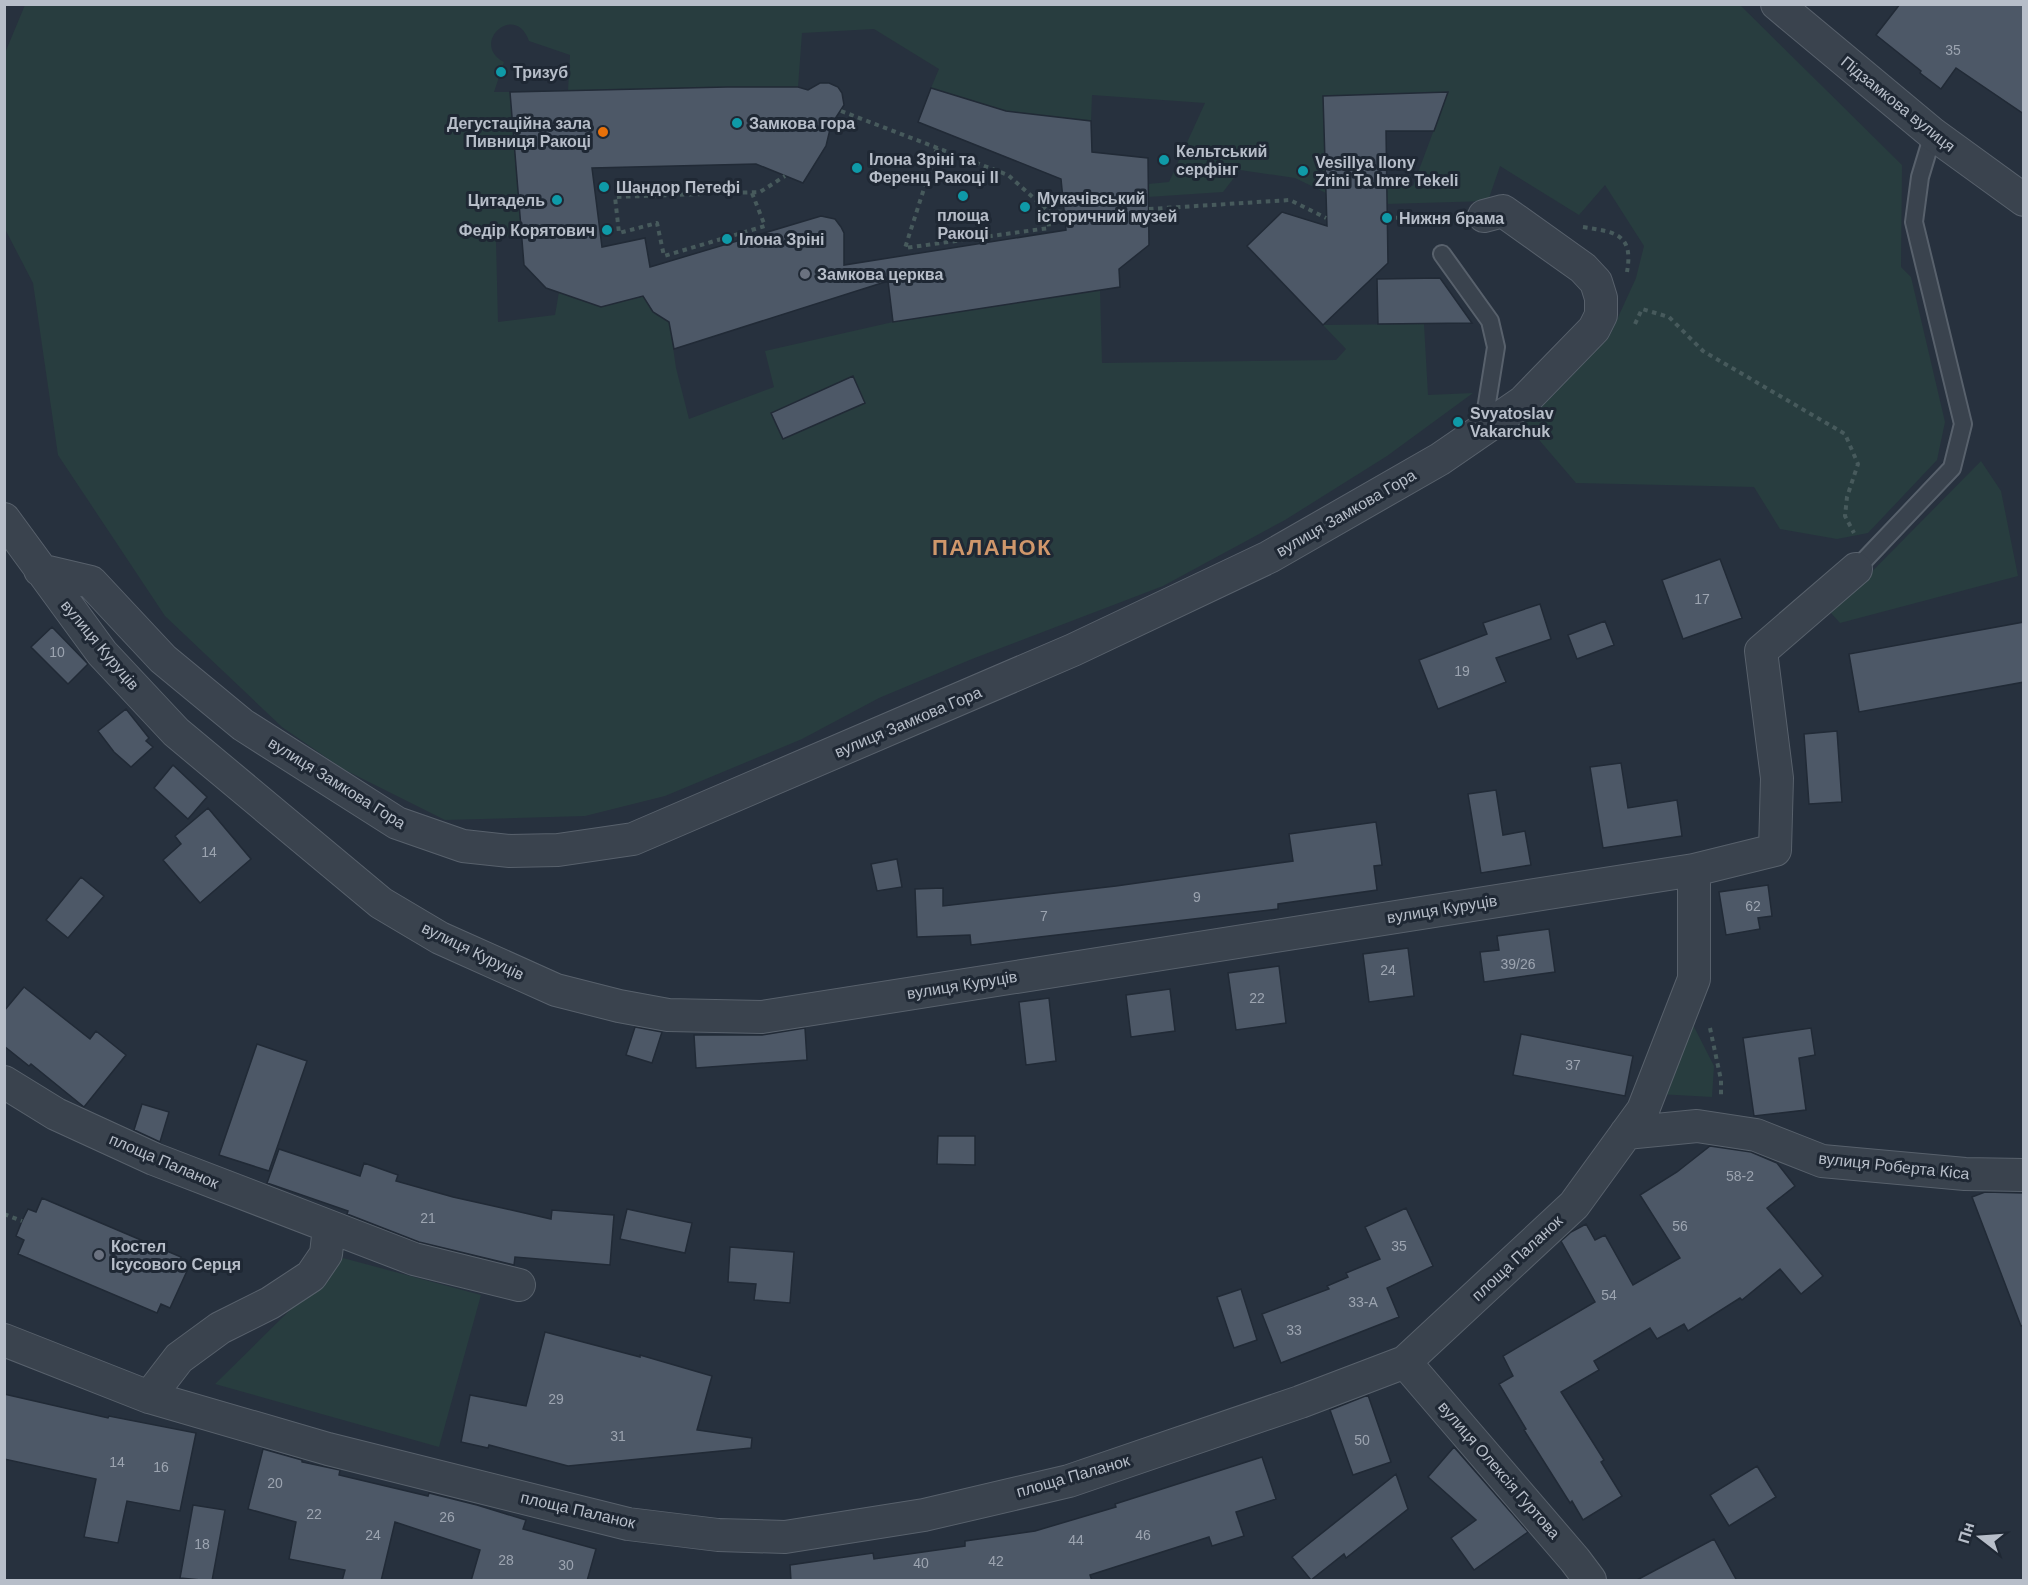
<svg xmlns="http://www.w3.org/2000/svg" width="2028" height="1585" font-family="Arial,sans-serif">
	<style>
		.green { fill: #283d3f; fill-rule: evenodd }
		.building { fill: #4d5867; stroke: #212a36; stroke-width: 1.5 }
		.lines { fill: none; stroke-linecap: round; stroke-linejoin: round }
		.service-casing { stroke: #58616c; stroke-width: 20 }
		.minor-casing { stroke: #58616c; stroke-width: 34 }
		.path { stroke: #475a5c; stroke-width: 4; stroke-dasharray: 4.5 4.5; stroke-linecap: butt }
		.service { stroke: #3a434e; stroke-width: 16 }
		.minor { stroke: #3a434e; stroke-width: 32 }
		.culture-dot { fill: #0f9aa8; stroke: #1f2834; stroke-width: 2 }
		.food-dot { fill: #e8710a; stroke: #1f2834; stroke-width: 2 }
		.worship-dot { fill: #6b7280; stroke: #1f2834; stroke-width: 2 }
		.labels { text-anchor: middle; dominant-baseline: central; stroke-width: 6; stroke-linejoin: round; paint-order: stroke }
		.number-label { font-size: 14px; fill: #9ca4b0 }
		.poi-label { font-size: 16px; font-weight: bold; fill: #b7bec9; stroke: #1f2834; text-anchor: start }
		.street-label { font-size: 16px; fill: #b7bec9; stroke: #1f2834 }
		.district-label { font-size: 22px; font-weight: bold; letter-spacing: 1.5px; fill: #d0976b; stroke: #1f2834 }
	</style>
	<rect width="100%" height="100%" fill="#27313e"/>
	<path class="green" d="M25,5H1740L1902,165L1901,267L1911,277L1945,422L1937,460L1868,533L1837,539L1780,529L1754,487L1576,483L1522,420L1609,337L1636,278L1644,246L1605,185L1579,215L1500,166L1488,201L1386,204V187L1413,186L1448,92L1323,96L1326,193L1295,178L1240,170L1223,192L1148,197V184L1169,182L1205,103L1092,95L1091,121L1006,111L931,88L939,69L874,29L802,33L798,87L568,91L570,55L529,41C515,1 469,44 504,62L494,92H510L521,231L496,241L498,322L555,315L559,292L601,307L649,295C648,309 655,318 669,319L676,368L689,419L774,387L765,351L893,322L1100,290L1102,363L1336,360L1346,349L1323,325L1424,324L1428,395L1473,393L1387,456L1285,520L1163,586L972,659L879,698L802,739L665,796L585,816L445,820L343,769L282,727L165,616L58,455L33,283L5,229V53ZM852,376L864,403L783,439L772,413Z
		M1981,461L2001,491L2018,576L1840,623L1831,613Z
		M1689,1017L1714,1066L1712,1097L1658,1094Z
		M343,1258L481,1295L439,1447L215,1384Z"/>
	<path class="building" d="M1900,4H2024V114L1956,68L1941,89L1920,73L1921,71L1876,35Z
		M820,83H829L838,87L842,93L844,105L831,125L826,146L803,183L756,164L592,168L602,247L645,238L650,267L821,216L835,219L841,227L844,233V265L1066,230L1061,179L918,122L931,88L1006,111L1091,121L1092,152L1148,158L1149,245L1119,269L1120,287L893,322L888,281L674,349L669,322L653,312L643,296L601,307L546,288L524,265L510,92L727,87H798L808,90Z
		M1448,92L1434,131H1386L1388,263L1323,325L1247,246L1282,212L1327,226L1323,96Z
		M1440,278L1472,323L1378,324L1377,279Z
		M853,376L865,403L783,439L771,413Z
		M1720,559L1742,618L1683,639L1662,580Z
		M1540,604L1551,639L1496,658L1506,682L1438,709L1419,660L1487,634L1483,623Z
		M1605,621L1614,645L1577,659L1568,635Z
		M2024,622V682L1859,712L1849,654Z
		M52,627L88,664L68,684L31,647Z
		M126,709L149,738L146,741L153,747L131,767L114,752L98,731Z
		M1837,731L1842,802L1809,804L1804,734Z
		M1621,763L1628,808L1677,800L1682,836L1603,848L1590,767Z
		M173,765L207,797L188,819L154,788Z
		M1496,790L1503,835L1525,831L1531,865L1481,873L1468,794Z
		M208,808L251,859L200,903L163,860L181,844L175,836Z
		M1376,822L1382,865L1374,866L1377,890L1278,904V909L971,945L970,935L917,937L915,889L943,888V906L1116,886L1293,861L1289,834Z
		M897,859L902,887L877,891L871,864Z
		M81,877L104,896L68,938L46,920Z
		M1768,885L1772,916L1758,918L1760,929L1726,935L1719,892Z
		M1549,929L1555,972L1484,982L1480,952L1499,950L1497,936Z
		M1408,948L1414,996L1369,1002L1363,954Z
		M1279,966L1286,1023L1236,1030L1228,973Z
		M24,987L90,1039L96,1031L126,1055L84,1107L31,1064L29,1066L4,1046V1011Z
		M1170,989L1175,1031L1131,1037L1126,995Z
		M1049,998L1056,1061L1026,1065L1019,1002Z
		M635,1027L662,1032L652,1063L626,1055Z
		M805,1028L807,1060L696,1068L694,1035H762Z
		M1811,1028L1815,1055L1799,1058L1806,1110L1754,1116L1743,1038Z
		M1521,1034L1633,1056L1625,1096L1513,1075Z
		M257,1044L307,1061L269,1171L219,1155Z
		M142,1104L169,1112L160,1142L134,1130Z
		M938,1136H975V1165L937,1164Z
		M1710,1146L1751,1152L1777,1163L1795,1186L1767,1208L1823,1276L1801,1294L1780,1269L1742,1300L1740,1298L1688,1331L1684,1324L1657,1339L1650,1328L1594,1361L1599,1370L1561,1392L1604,1460L1601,1462L1622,1496L1583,1520L1572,1501L1570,1503L1524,1430L1526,1429L1499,1384L1513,1376L1503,1356L1595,1302L1561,1241L1571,1232L1586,1224L1595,1240L1605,1235L1633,1285L1680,1258L1640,1195L1677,1172Z
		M279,1149L360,1176L364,1163L398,1175L396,1181L453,1197L551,1219L552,1210L614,1215L610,1265L515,1257L514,1265L419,1242L347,1214L348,1211L267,1183Z
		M1985,1192L2024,1193V1325L2021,1326L1972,1197Z
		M42,1198L181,1257L177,1267L187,1271L170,1308L161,1304L157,1313L18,1254L24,1240L16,1236L22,1221L28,1209L36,1212Z
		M1406,1208L1433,1266L1387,1288L1399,1317L1281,1363L1262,1314L1329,1289L1327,1286L1348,1277L1346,1273L1380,1259L1365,1227Z
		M627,1209L692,1223L685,1253L620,1239Z
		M730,1247L794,1252L790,1303L754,1300L756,1284L728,1282Z
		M1241,1289L1257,1340L1234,1348L1217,1297Z
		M545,1332L640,1357V1355L712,1376L697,1430L752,1438L751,1448L568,1466L489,1445L488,1448L461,1442L470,1395L526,1406Z
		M4,1394L108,1418L109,1416L196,1433L180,1511L127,1501L118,1543L84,1537L96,1479L4,1459Z
		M1368,1395L1391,1462L1353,1475L1330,1410Z
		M1454,1447L1528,1532L1474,1570L1451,1538L1476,1520L1428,1477Z
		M263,1449L302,1460V1462L340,1470L339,1475L428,1496L429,1493L477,1505L526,1520L523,1529L596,1549L587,1581H471L480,1550L395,1522L381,1581H342L345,1570L289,1559L296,1522L248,1509Z
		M1262,1457L1276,1499L1236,1512L1244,1536L1212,1546L1209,1537L1090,1575L1092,1581H791L790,1565L873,1553L874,1559L965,1546V1541L1035,1531L1116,1507L1115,1504Z
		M1757,1466L1776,1497L1729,1526L1710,1495Z
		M1396,1474L1408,1509L1346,1558L1344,1554L1311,1580L1292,1557Z
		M193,1505L225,1510L212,1581L180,1578Z
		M1714,1539L1737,1581H1635Z"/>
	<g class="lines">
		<defs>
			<path id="service" d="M1442,254L1490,321L1496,347L1483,428
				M1856,569L1952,468L1963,424L1914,222L1920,177L1933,134"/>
			<path id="minor" d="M1777,4L1933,134L2024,200
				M4,519L102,653L176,732L381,903L440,938L556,990L619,1006L668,1015L762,1017L1694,870L1775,850L1777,778L1761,651L1856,569
				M40,570L91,582L163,659L243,725L397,823L463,846L510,851L558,850L633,839L1073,650L1269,557L1440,459L1523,402L1594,329L1601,315V298L1596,282L1583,268L1503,211L1484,216
				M4,1082L56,1114L154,1159L414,1259L519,1285
				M1626,1133L1697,1126L1756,1135L1822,1161L1965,1174L2024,1175
				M4,1340L149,1397L328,1449L628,1524L718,1535L785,1537L924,1515L1069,1481L1300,1402L1405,1362L1574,1205L1643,1110L1694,979V870
				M1405,1362L1575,1560L1590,1580
				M149,1397L179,1358L220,1328L270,1303L311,1276L326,1254L329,1227"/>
		</defs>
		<use href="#service" class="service-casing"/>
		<use href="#minor" class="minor-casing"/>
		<path class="path" d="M841,111L1008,175L1048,211L1065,212
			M937,148L905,248L1049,228L1048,211
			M752,193L765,226L664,256L657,223L619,233L615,197L760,192L785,176
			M1149,209L1290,200L1326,218
			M1387,218L1452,217
			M1583,227C1614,232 1634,233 1627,272
			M1635,324L1642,309L1669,317L1703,351L1845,434L1858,464L1847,497L1845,516L1854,533
			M1710,1028L1721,1080V1098
			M4,1214L22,1221"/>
		<use href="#service" class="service"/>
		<use href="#minor" class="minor"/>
	</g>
	<g class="culture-dot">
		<circle cx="501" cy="72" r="6"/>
		<circle cx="737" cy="123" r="6"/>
		<circle cx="1164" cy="160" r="6"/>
		<circle cx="857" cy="168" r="6"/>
		<circle cx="1303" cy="171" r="6"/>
		<circle cx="604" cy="187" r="6"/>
		<circle cx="963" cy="196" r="6"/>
		<circle cx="557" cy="200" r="6"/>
		<circle cx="1025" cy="207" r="6"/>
		<circle cx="1387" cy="218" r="6"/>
		<circle cx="607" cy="230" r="6"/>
		<circle cx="727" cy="239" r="6"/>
		<circle cx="1458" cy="422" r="6"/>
	</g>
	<circle class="food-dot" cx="603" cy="132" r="6"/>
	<g class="worship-dot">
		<circle cx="805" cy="274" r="6"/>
		<circle cx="99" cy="1255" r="6"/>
	</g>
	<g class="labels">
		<g class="number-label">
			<text x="1953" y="50">35</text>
			<text x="1702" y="599">17</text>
			<text x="57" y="652">10</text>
			<text x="1462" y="671">19</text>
			<text x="209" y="852">14</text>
			<text x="1197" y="897">9</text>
			<text x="1753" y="906">62</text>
			<text x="1044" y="916">7</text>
			<text x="1518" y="964">39/26</text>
			<text x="1388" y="970">24</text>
			<text x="1257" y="998">22</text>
			<text x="1573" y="1065">37</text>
			<text x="1740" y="1176">58-2</text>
			<text x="428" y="1218">21</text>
			<text x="1680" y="1226">56</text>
			<text x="1399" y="1246">35</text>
			<text x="1609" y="1295">54</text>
			<text x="1363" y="1302">33-А</text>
			<text x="1294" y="1330">33</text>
			<text x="556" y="1399">29</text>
			<text x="618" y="1436">31</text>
			<text x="1362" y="1440">50</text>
			<text x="117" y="1462">14</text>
			<text x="161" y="1467">16</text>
			<text x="275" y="1483">20</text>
			<text x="314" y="1514">22</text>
			<text x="447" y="1517">26</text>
			<text x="373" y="1535">24</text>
			<text x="1143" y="1535">46</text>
			<text x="1076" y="1540">44</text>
			<text x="202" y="1544">18</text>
			<text x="506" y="1560">28</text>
			<text x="996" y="1561">42</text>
			<text x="921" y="1563">40</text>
			<text x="566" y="1565">30</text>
		</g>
		<g class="poi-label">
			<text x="513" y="72">Тризуб</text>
			<text x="591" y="123" text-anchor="end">Дегустаційна зала<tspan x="591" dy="18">Пивниця Ракоці</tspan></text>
			<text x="749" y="123">Замкова гора</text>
			<text x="1176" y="151">Кельтський<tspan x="1176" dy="18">серфінг</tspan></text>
			<text x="869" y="159">Ілона Зріні та<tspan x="869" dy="18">Ференц Ракоці II</tspan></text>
			<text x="1315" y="162">Vesillya Ilony<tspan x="1315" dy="18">Zrini Ta Imre Tekeli</tspan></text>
			<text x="616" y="187">Шандор Петефі</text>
			<text x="1037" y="198">Мукачівський<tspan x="1037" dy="18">історичний музей</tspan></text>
			<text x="545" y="200" text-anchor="end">Цитадель</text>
			<text x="963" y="215" text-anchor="middle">площа<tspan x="963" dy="18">Ракоці</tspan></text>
			<text x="1399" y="218">Нижня брама</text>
			<text x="595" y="230" text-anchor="end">Федір Корятович</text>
			<text x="739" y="239">Ілона Зріні</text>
			<text x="817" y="274">Замкова церква</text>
			<text x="1470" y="413">Svyatoslav<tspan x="1470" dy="18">Vakarchuk</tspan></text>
			<text x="111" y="1246">Костел<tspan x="111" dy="18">Ісусового Серця</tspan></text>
		</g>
		<g class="street-label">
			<text transform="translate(1898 104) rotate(39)">Підзамкова вулиця</text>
			<text transform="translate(1346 513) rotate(-30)">вулиця Замкова Гора</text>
			<text transform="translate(100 645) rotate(50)">вулиця Куруців</text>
			<text transform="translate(908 722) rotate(-23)">вулиця Замкова Гора</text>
			<text transform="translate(337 783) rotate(32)">вулиця Замкова Гора</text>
			<text transform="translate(1442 909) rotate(-9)">вулиця Куруців</text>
			<text transform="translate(473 951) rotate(26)">вулиця Куруців</text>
			<text transform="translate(962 985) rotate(-9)">вулиця Куруців</text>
			<text transform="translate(164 1161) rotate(23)">площа Паланок</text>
			<text transform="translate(1894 1166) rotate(6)">вулиця Роберта Кіса</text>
			<text transform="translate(1517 1258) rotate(-43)">площа Паланок</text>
			<text transform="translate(1499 1470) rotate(49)">вулиця Олексія Гуртова</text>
			<text transform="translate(1073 1476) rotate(-16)">площа Паланок</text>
			<text transform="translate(578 1510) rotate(13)">площа Паланок</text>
		</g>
		<g class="district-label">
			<text x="992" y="547">ПАЛАНОК</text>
		</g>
	</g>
	<rect width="2028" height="1585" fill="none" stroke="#b7bec9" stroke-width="12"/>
	<g transform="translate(1980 1537) rotate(287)" stroke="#1f2834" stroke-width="4.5" paint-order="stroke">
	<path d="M0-4.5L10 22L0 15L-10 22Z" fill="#b7bec9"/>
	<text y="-9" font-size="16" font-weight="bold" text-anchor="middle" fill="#b7bec9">Пн</text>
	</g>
</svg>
